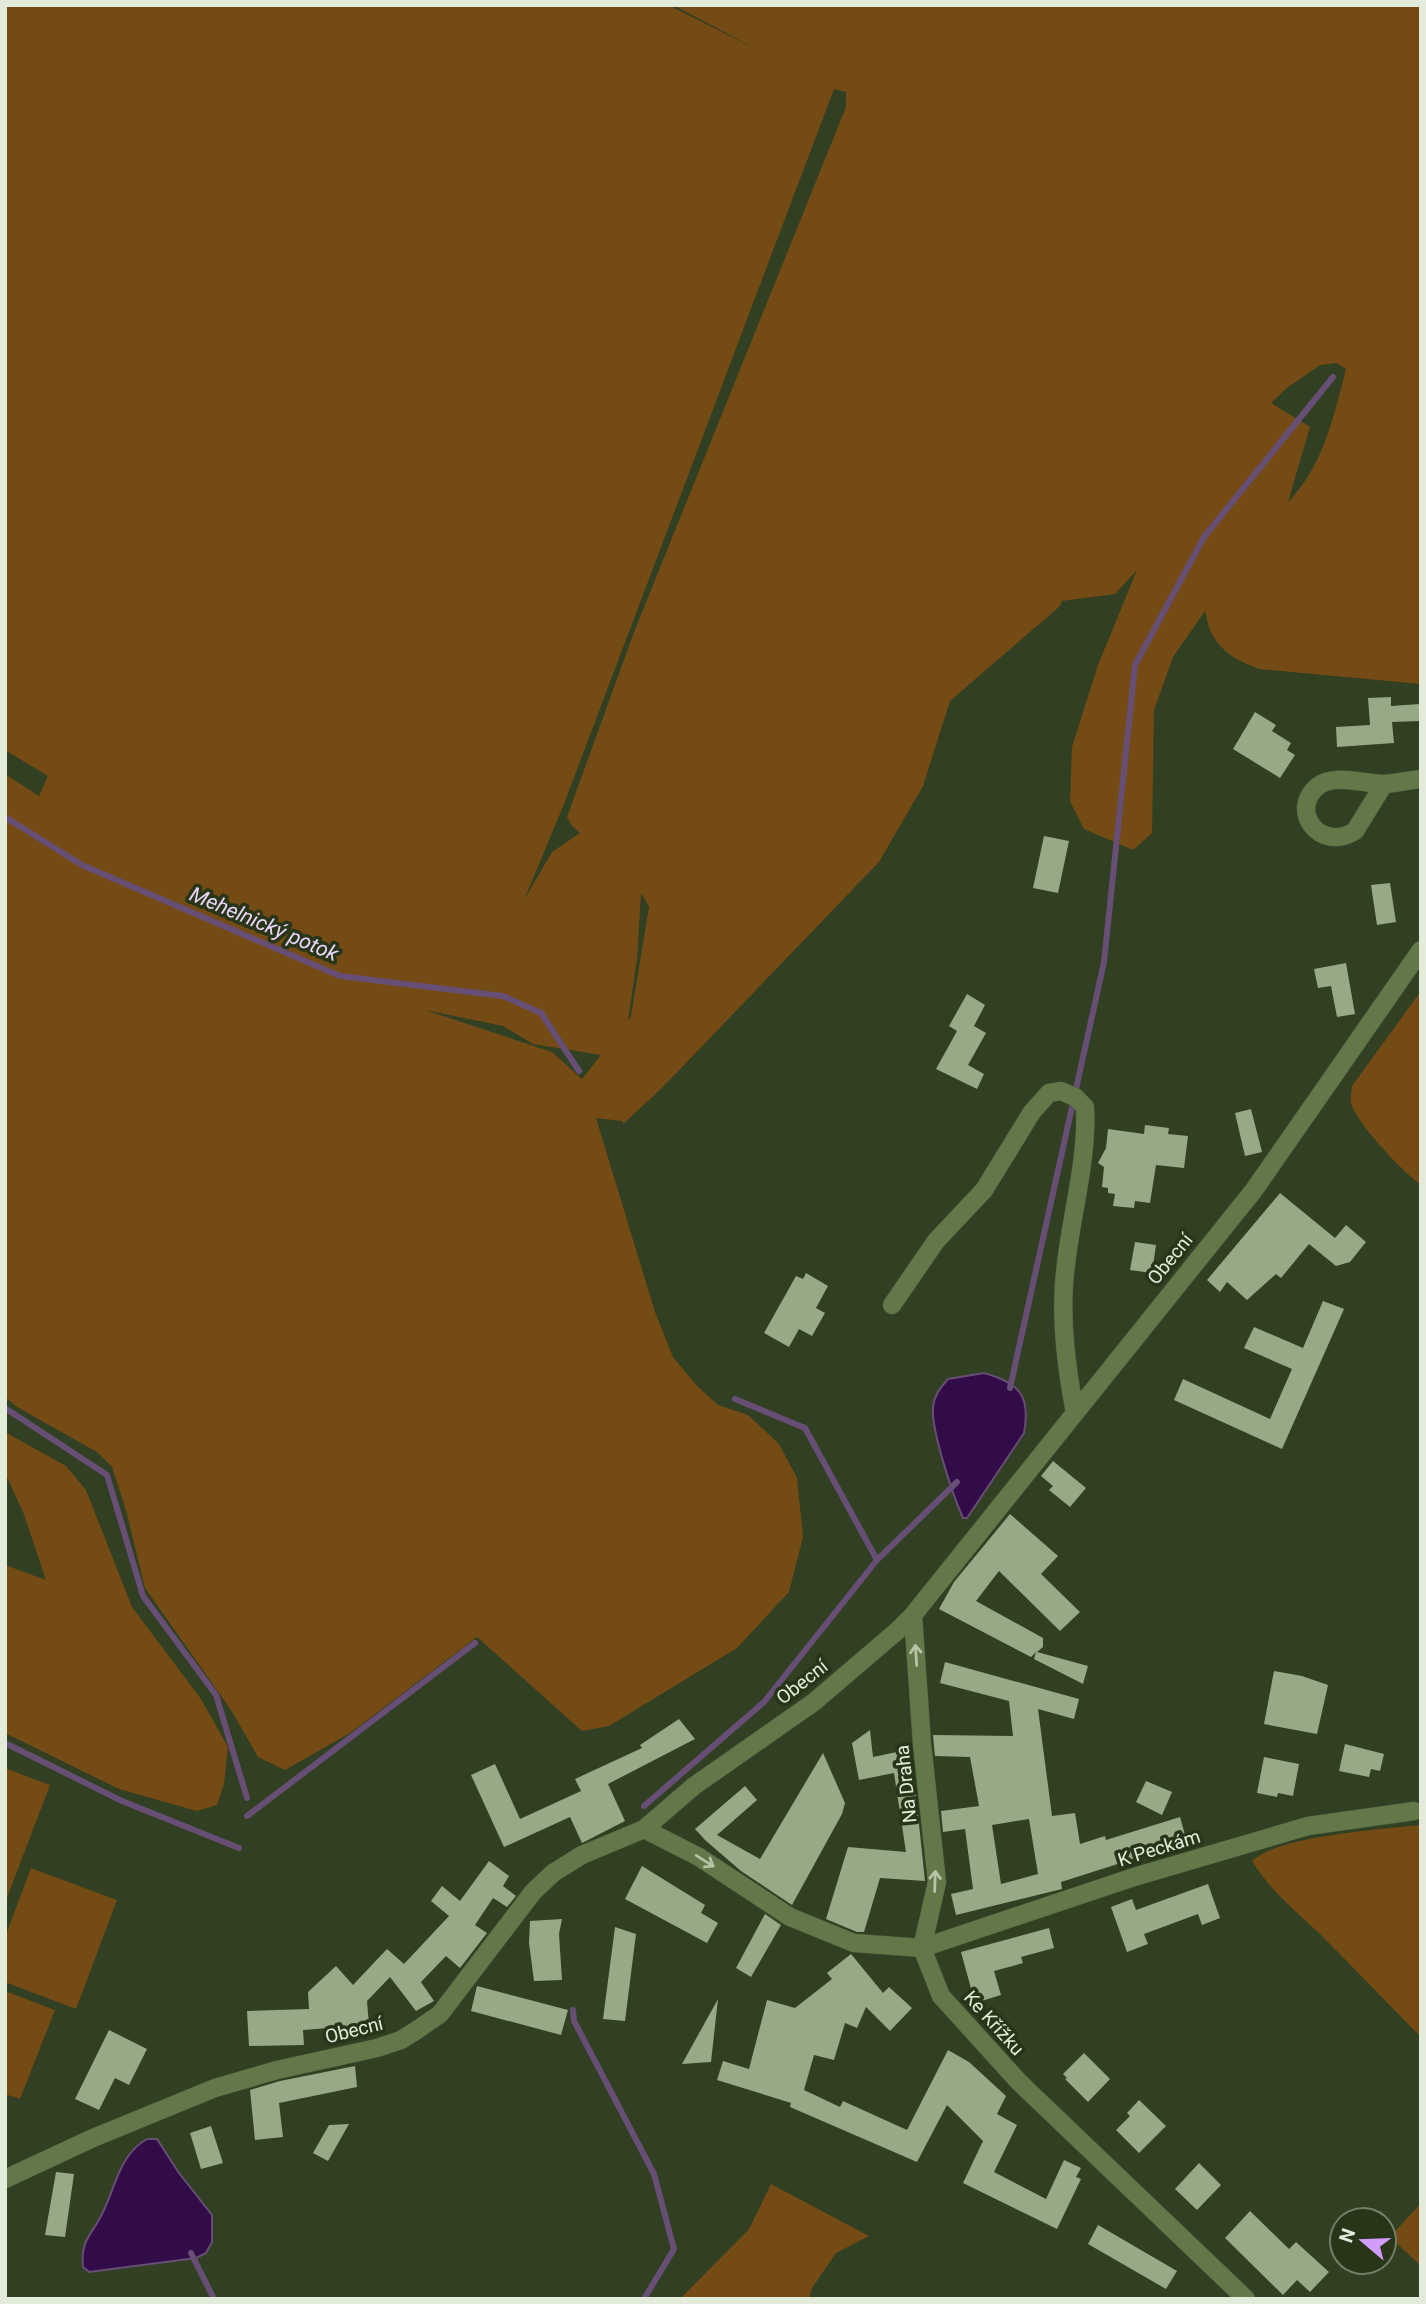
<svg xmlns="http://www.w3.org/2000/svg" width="1426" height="2304" font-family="Roboto,sans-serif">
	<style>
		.green { fill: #744b14; fill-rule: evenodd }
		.water { fill: #320b49; stroke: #674e74; stroke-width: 2 }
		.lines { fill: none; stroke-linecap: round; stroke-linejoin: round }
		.stream { stroke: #674e74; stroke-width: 6 }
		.building { fill: #98a987; fill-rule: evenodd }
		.street-casing { stroke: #4d5b3f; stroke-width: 19 }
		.street { stroke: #627848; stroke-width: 18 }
		.oneway { stroke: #b6c3a7 }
		.labels { text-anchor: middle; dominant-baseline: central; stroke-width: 7; stroke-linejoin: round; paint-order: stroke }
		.street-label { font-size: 19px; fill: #e3ebda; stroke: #283518 }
		.water-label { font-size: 21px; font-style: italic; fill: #ead5fb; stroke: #283518 }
	</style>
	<rect width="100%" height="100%" fill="#313f22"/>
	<path class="green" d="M5,5H668L760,51L673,5H1421V684L1259,669C1239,661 1221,653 1211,632C1208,626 1207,617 1205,611L1173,657L1154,710L1152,833L1133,850L1084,829L1070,801L1072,747L1098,665L1137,570L1115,594L1062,601L1059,607L950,701L923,786L879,862L662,1088L623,1124L622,1121L596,1118L655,1312L673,1357L697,1386L718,1405L748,1415L779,1444L797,1478L803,1537L789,1592L737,1648L609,1726L582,1731L477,1637L350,1733L285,1770L258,1757L231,1710L145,1588L126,1510L112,1467L97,1452L17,1407L5,1397V774L39,796L48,776L5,750ZM834,89L846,92V107L634,632L567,817L572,826L580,833L552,852L524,900L564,804ZM1337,363L1346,369C1334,415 1323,467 1288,502L1310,427L1271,403L1287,388L1320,365ZM641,893L649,907L631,1016L628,1021L637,959ZM425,1010L503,1026L533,1044L601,1055L582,1079L552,1052Z
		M1421,991V1185C1404,1173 1356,1123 1351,1103C1350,1099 1352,1091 1352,1086Z
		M5,1432L66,1466L86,1490L132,1607L201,1699L228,1747L224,1784L217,1805L197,1811L119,1789L5,1733V1565L46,1580L23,1512L5,1473Z
		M5,1768L50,1785L5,1903Z
		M1421,1825V2037C1386,2002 1353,1967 1318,1932C1294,1910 1269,1889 1252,1861C1278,1836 1382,1829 1421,1825Z
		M31,1868L117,1900L76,2009L5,1982V1937Z
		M5,1991L55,2010L20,2099L5,2094Z
		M771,2184L869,2236L836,2253L812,2288L809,2299H680L749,2229Z
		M1421,2203V2266L1390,2237Z"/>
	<path class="water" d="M984,1373C1019,1383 1031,1395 1024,1433L967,1518H963C953,1496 931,1430 933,1407C934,1396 940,1388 948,1379Z
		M147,2139H157L179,2173L212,2215V2242L206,2253L196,2258L89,2272L83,2267C80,2239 93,2234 103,2212C116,2186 119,2155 147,2139Z"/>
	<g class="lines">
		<path class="stream" d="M5,817L82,865L340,976L503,996L541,1013L579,1071
			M1010,1388L1104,962L1135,665L1204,537L1333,377
			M5,1408L107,1475L143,1596L216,1695L247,1798
			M877,1560L957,1482
			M5,1743L122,1801L239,1848
			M644,1806L764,1702L877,1560L805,1428L735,1399
			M247,1816L475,1643
			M573,2010L574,2021L654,2174L674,2249L644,2299
			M191,2253L214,2299"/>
	</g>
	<path class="building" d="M1391,697V706L1420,704L1421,721L1392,722L1394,743L1337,747L1336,727L1370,725L1368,698Z
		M1255,712L1276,725L1272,731L1291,743L1287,750L1295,755L1280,778L1233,749Z
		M1044,836L1069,841L1058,893L1033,888Z
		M1390,883L1396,922L1377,925L1371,885Z
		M1346,963L1355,1014L1337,1017L1331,986L1318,988L1314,969Z
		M967,994L985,1005L974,1026L986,1033L968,1065L984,1074L977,1089L936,1069L957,1031L949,1026Z
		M1251,1109L1262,1152L1245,1156L1235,1113Z
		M1145,1125L1169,1128L1168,1134L1188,1136L1184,1168L1156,1165L1150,1203L1135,1201L1134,1208L1113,1206L1115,1194L1108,1193V1188L1102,1187L1104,1167L1098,1163L1106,1148L1108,1129L1144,1134Z
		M1280,1193L1335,1238L1346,1225L1366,1242L1350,1262L1336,1266L1309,1244L1281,1278L1276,1274L1247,1300L1227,1282L1220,1292L1207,1280Z
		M1135,1242L1156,1245L1152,1273L1130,1270Z
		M806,1273L828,1286L816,1308L825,1313L812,1336L799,1329L789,1347L764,1333L796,1276L803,1279Z
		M1323,1301L1344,1309L1282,1449L1174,1400L1183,1379L1270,1419L1292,1369L1244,1348L1254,1327L1303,1348Z
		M1053,1461L1086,1488L1070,1507L1049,1490L1053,1486L1041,1476Z
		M1010,1514L1058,1556L1041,1574L1080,1612L1060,1631L999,1571L976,1601L1043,1638V1647L1037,1652L1088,1666L1083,1684L1034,1659L1036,1652L1031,1657L939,1609L954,1582Z
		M945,1662L1079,1699L1074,1719L1038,1709L1052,1816L1075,1813L1080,1844L1105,1836L1106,1840L1180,1817L1187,1842L1061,1882L1062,1889L956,1915L951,1894L973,1889L965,1829L943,1832L941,1811L979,1806L970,1757L935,1756L933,1735L1013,1736L1009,1701L940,1683ZM1029,1819L1038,1874L1001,1884L992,1825Z
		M1274,1671L1302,1676L1328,1685L1317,1734L1264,1724Z
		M679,1719L695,1739L608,1784L625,1821L582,1843L570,1817L504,1847L471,1775L495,1764L520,1819L581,1791L575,1779L642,1748L640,1745Z
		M870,1730L873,1757L911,1749L925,1881L880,1878L864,1932H857L826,1919L848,1847L906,1852L894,1773L859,1780L852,1743Z
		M1345,1744L1384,1754L1380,1771L1371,1769L1369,1777L1339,1771Z
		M823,1753L845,1803L842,1814L792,1905L741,1871L705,1840L695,1829L745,1786L757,1800L717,1835L760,1859Z
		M1264,1757L1299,1764L1293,1796L1278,1793L1277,1797L1257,1793Z
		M1146,1781L1172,1792L1162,1815L1136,1802Z
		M489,1861L509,1876L503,1886L516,1896L507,1907L493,1898L475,1925L487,1933L460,1968L446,1956L421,1982L434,2001L416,2011L390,1977L367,2001L369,2025L303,2030L304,2045L249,2046L247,2011L309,2009L308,1992L336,1966L353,1985L387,1949L404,1964L449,1916L431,1901L442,1886L460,1901Z
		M642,1866L705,1905L701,1913L718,1923L707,1943L625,1899Z
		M1208,1884L1220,1918L1202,1925L1198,1914L1144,1934L1148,1944L1127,1952L1111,1907L1132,1899L1136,1910Z
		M765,1914L781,1925L751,1977L736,1968Z
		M562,1919L559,1934L562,1980L534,1981L529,1943L530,1921Z
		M615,1927L636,1934L625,2021L603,2019Z
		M1049,1928L1054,1948L1021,1957L1023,1963L994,1971L1001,1995L975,2003L961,1952Z
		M851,1954L883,1993L889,1987L912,2008L890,2031L866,2007L857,2028L845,2023L834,2060L814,2055L804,2090L840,2107L843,2101L907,2130L948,2050L969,2062L1006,2096L997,2114L1017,2125L994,2172L1046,2199L1064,2160L1081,2168L1076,2177L1081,2179L1057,2229L963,2183L983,2141L947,2105L917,2162L790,2107L791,2103L717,2080L723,2061L749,2069L767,2000L795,2008L832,1979L827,1973Z
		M477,1986L568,2010L561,2035L471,2011Z
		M718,1999L711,2062L682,2064Z
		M109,2030L147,2049L129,2085L115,2078L99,2110L75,2099Z
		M1084,2053L1110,2079L1088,2102L1065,2079L1067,2078L1063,2074Z
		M355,2066L357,2087L279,2103L283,2137L255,2140L250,2090L280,2081Z
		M1139,2100L1166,2126L1139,2153L1116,2130L1130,2116L1127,2113Z
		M349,2124L328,2161L313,2153L329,2125Z
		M211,2126L223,2163L201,2169L190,2133Z
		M1199,2163L1221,2185L1197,2210L1175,2189Z
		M56,2172L74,2174L65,2237L45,2235Z
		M1250,2211L1289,2249L1296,2242L1329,2272L1310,2292L1297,2280L1283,2295L1225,2238Z
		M1098,2225L1177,2271L1166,2289L1088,2244Z"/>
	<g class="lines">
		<defs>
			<path id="street" d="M1384,784L1355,831C1320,853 1288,810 1318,786C1335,773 1364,784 1383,784C1395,784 1408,780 1421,779
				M892,1305L936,1241L984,1190L1032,1112L1049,1093L1061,1091L1075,1097L1085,1107C1088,1166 1068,1224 1064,1284C1061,1327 1067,1370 1075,1413
				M913,1615L922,1744L937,1882L922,1948
				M644,1829L699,1857L790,1917L854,1943L922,1948L1134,1877L1308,1826L1414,1811
				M922,1948L941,1996L1019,2082L1246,2299
				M5,2179L93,2138L215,2088L277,2070L377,2048L401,2040L417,2030L440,2014L533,1892L553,1873L582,1855L644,1829L694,1786L814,1702L897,1631L913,1615L1254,1190L1421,950"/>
		</defs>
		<use href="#street" class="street-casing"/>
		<use href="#street" class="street"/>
	</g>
	<defs><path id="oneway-shaft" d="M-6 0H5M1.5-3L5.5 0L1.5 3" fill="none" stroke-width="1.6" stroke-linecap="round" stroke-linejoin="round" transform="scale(1.75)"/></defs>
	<g class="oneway">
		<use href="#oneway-shaft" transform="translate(916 1655) rotate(-94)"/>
		<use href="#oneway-shaft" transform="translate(705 1861) rotate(32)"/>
		<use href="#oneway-shaft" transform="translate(935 1881) rotate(-88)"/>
	</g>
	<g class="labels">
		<g class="street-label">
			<text transform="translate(1170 1259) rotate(-51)">Obecní</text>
			<text transform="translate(802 1682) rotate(-38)">Obecní</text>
			<text transform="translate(906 1784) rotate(-96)">Na Draha</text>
			<text transform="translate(1159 1848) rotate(-17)">K Peckám</text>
			<text transform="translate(994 2023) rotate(48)">Ke Křížku</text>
			<text transform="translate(354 2030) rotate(-14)">Obecní</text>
		</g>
		<g class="water-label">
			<text transform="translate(264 924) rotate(23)">Mehelnický potok</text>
		</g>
	</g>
	<rect width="1426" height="2304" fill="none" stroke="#e3ebda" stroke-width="14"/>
	<g transform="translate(1363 2241) rotate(289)"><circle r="33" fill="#283518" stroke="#737e66" stroke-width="2"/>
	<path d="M0-5L12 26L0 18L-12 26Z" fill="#d29cfd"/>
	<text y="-10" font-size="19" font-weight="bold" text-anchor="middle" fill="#e3ebda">N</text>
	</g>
</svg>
